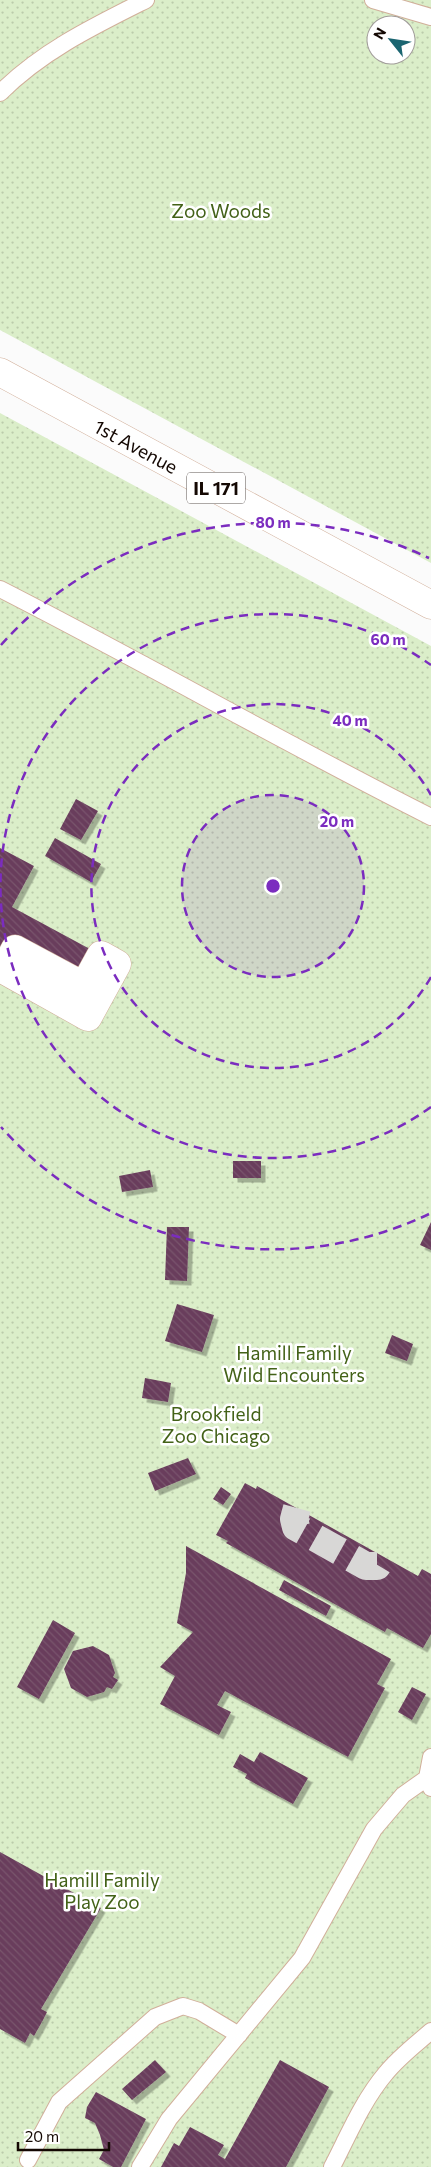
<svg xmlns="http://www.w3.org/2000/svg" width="431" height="2167" font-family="Commissioner,sans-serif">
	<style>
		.park { fill: url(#park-dots); fill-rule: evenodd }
		.building { fill: url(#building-back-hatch); filter: url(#shadow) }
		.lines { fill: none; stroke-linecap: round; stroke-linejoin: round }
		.street-tunnel { stroke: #d8d7d6; stroke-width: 28; stroke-dasharray: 28 14; stroke-linecap: butt }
		.lane-casing { stroke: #d1af9a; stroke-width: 18 }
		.street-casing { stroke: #d1af9a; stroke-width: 29 }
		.primary-casing { stroke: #d1af9a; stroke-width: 29 }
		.lane { stroke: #fff; stroke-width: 16 }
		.street { stroke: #fff; stroke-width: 28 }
		.primary { stroke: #fff; stroke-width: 28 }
		.ring { fill: none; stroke: #7b2cbf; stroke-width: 2.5; stroke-dasharray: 9 6 }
		.labels { text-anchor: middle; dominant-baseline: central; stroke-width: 5; stroke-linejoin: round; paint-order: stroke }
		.shield { fill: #fff; stroke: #5a524f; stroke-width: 1 }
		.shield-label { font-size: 18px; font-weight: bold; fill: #140803 }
		.park-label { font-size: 19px; fill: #436218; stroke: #fff }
		.street-label { font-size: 19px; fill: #140803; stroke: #fff }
		.centre { fill: #7b2cbf; stroke: #fff; stroke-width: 2.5 }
		.ring-label { font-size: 15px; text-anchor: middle; font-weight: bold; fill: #7b2cbf; stroke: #fff; stroke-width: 5; stroke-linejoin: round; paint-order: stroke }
	</style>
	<defs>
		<pattern id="park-dots" width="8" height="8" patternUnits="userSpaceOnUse" patternTransform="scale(1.25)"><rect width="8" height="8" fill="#dbeec9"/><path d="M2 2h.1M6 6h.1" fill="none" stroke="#bbcbab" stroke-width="1.8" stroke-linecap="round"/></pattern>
		<pattern id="building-back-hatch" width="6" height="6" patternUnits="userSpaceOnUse" patternTransform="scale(1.25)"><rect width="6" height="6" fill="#693d5c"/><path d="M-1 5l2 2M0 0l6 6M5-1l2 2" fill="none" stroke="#79556d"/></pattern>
		<filter id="shadow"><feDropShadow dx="4.5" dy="4.5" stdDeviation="0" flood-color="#0004"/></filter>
	</defs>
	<rect width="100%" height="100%" fill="#fbfbfb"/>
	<path class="park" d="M0,0H431V563L0,330ZM376,25H406V55H376Z
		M0,413L431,646V2167H0Z"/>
	<path class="building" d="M76,799L98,811L81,840L60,829Z
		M55,838L101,864L91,882L45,856Z
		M0,848L34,866L12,907L101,955L84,986L0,976Z
		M233,1161H261V1178H233Z
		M150,1170L153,1187L122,1192L119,1176Z
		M431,1222V1250L420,1245Z
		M167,1227H189L187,1281L165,1280Z
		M177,1304L214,1315L202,1352L165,1341Z
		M392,1335L413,1344L407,1361L385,1353Z
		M145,1378L171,1383L168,1402L142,1398Z
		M188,1458L196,1474L155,1491L148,1473Z
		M245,1483L256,1489L257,1486L418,1576L422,1569L431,1574V1634L423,1648L387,1628L385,1632L363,1620L226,1543L228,1541L216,1535Z
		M221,1487L231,1494L223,1505L213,1499Z
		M186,1546L391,1659L377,1684L385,1688L348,1757L225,1691L217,1705L231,1712L219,1735L160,1704L175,1676L160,1667L193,1632L177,1623L186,1573Z
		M284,1580L331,1606L326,1616L279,1590Z
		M53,1620L75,1633L39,1699L17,1687Z
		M93,1646L109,1655L115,1673L113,1677L118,1680L112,1689L107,1687L104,1692L87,1697L71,1688L64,1669L73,1651Z
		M412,1687L426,1694L412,1720L398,1712Z
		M260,1752L308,1778L293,1804L245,1778L247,1774L233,1767L240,1754L254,1762Z
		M0,1852L101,1908L41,2009L47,2012L43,2020L34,2036L30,2033L25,2043L0,2029Z
		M155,2060L166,2072L132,2100L122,2089Z
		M280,2060L329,2087L286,2167H161L174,2143L179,2146L190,2127L224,2145L218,2155L225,2159Z
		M96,2092L146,2119L121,2167H113L99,2159L104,2150L100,2135L95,2123L85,2118L87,2107Z"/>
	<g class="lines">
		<path class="street-tunnel" d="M297,1508L294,1519L296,1527L366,1566H377L383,1556"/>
		<defs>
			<path id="lane" d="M373,0L431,17
				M0,93C42,51 94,26 146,0
				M0,589C145,663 286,744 431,817
				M431,1788L427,1778L431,1757
				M28,2160L59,2102L155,2017L183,2006L199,2011L239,2035
				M140,2167L169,2119L302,1958L374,1829L403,1795L427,1778
				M332,2167C348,2136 363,2100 386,2073C399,2057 415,2045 431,2031"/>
			<path id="street" d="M15,949L84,986L101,955L117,964L88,1017L4,970Z"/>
			<g id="primary">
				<path id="s1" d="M0,372L431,605"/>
			</g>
		</defs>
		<use href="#lane" class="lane-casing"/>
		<use href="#street" class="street-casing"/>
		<use href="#primary" class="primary-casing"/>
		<use href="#lane" class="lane"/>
		<use href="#street" class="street"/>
		<use href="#primary" class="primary"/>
	</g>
	<circle cx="273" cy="886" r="91" fill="#7b2cbf" fill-opacity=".12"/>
	<g class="ring">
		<circle cx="273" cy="886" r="91"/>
		<path d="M431 977A182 182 0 1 1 431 795"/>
		<path d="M431 1107A272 272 0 1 1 431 665"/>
		<path d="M429 1214A363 363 0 0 1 1 1127M1 645A363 363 0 0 1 429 558"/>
	</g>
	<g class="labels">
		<rect class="shield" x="187" y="472.5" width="58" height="31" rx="4"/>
		<g class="shield-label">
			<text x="216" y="488">IL 171</text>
		</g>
		<g class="park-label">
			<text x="221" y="210">Zoo Woods</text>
			<text x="294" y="1352">Hamill Family<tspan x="294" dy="22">Wild Encounters</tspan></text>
			<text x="216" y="1413">Brookfield<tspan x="216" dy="22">Zoo Chicago</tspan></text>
			<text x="102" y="1879">Hamill Family<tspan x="102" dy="22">Play Zoo</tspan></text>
		</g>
		<g class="street-label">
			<text stroke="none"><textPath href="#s1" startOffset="155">1st Avenue</textPath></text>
		</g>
	</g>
	<circle cx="273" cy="886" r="8" class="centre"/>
	<g class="ring-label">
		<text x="273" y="528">80 m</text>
		<text x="388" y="645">60 m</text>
		<text x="350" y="726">40 m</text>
		<text x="337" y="827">20 m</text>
	</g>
	<g transform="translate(391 40) rotate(300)"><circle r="24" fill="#ffffff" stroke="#a19c9a"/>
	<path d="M0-4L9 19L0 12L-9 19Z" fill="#1b6571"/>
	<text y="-8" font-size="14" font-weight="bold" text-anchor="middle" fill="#140803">N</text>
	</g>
	<path d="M18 2142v8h91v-8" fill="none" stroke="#140803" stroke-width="2.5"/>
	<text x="25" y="2142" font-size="15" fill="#140803" stroke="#ffffff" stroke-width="4" paint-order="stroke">20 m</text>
</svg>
